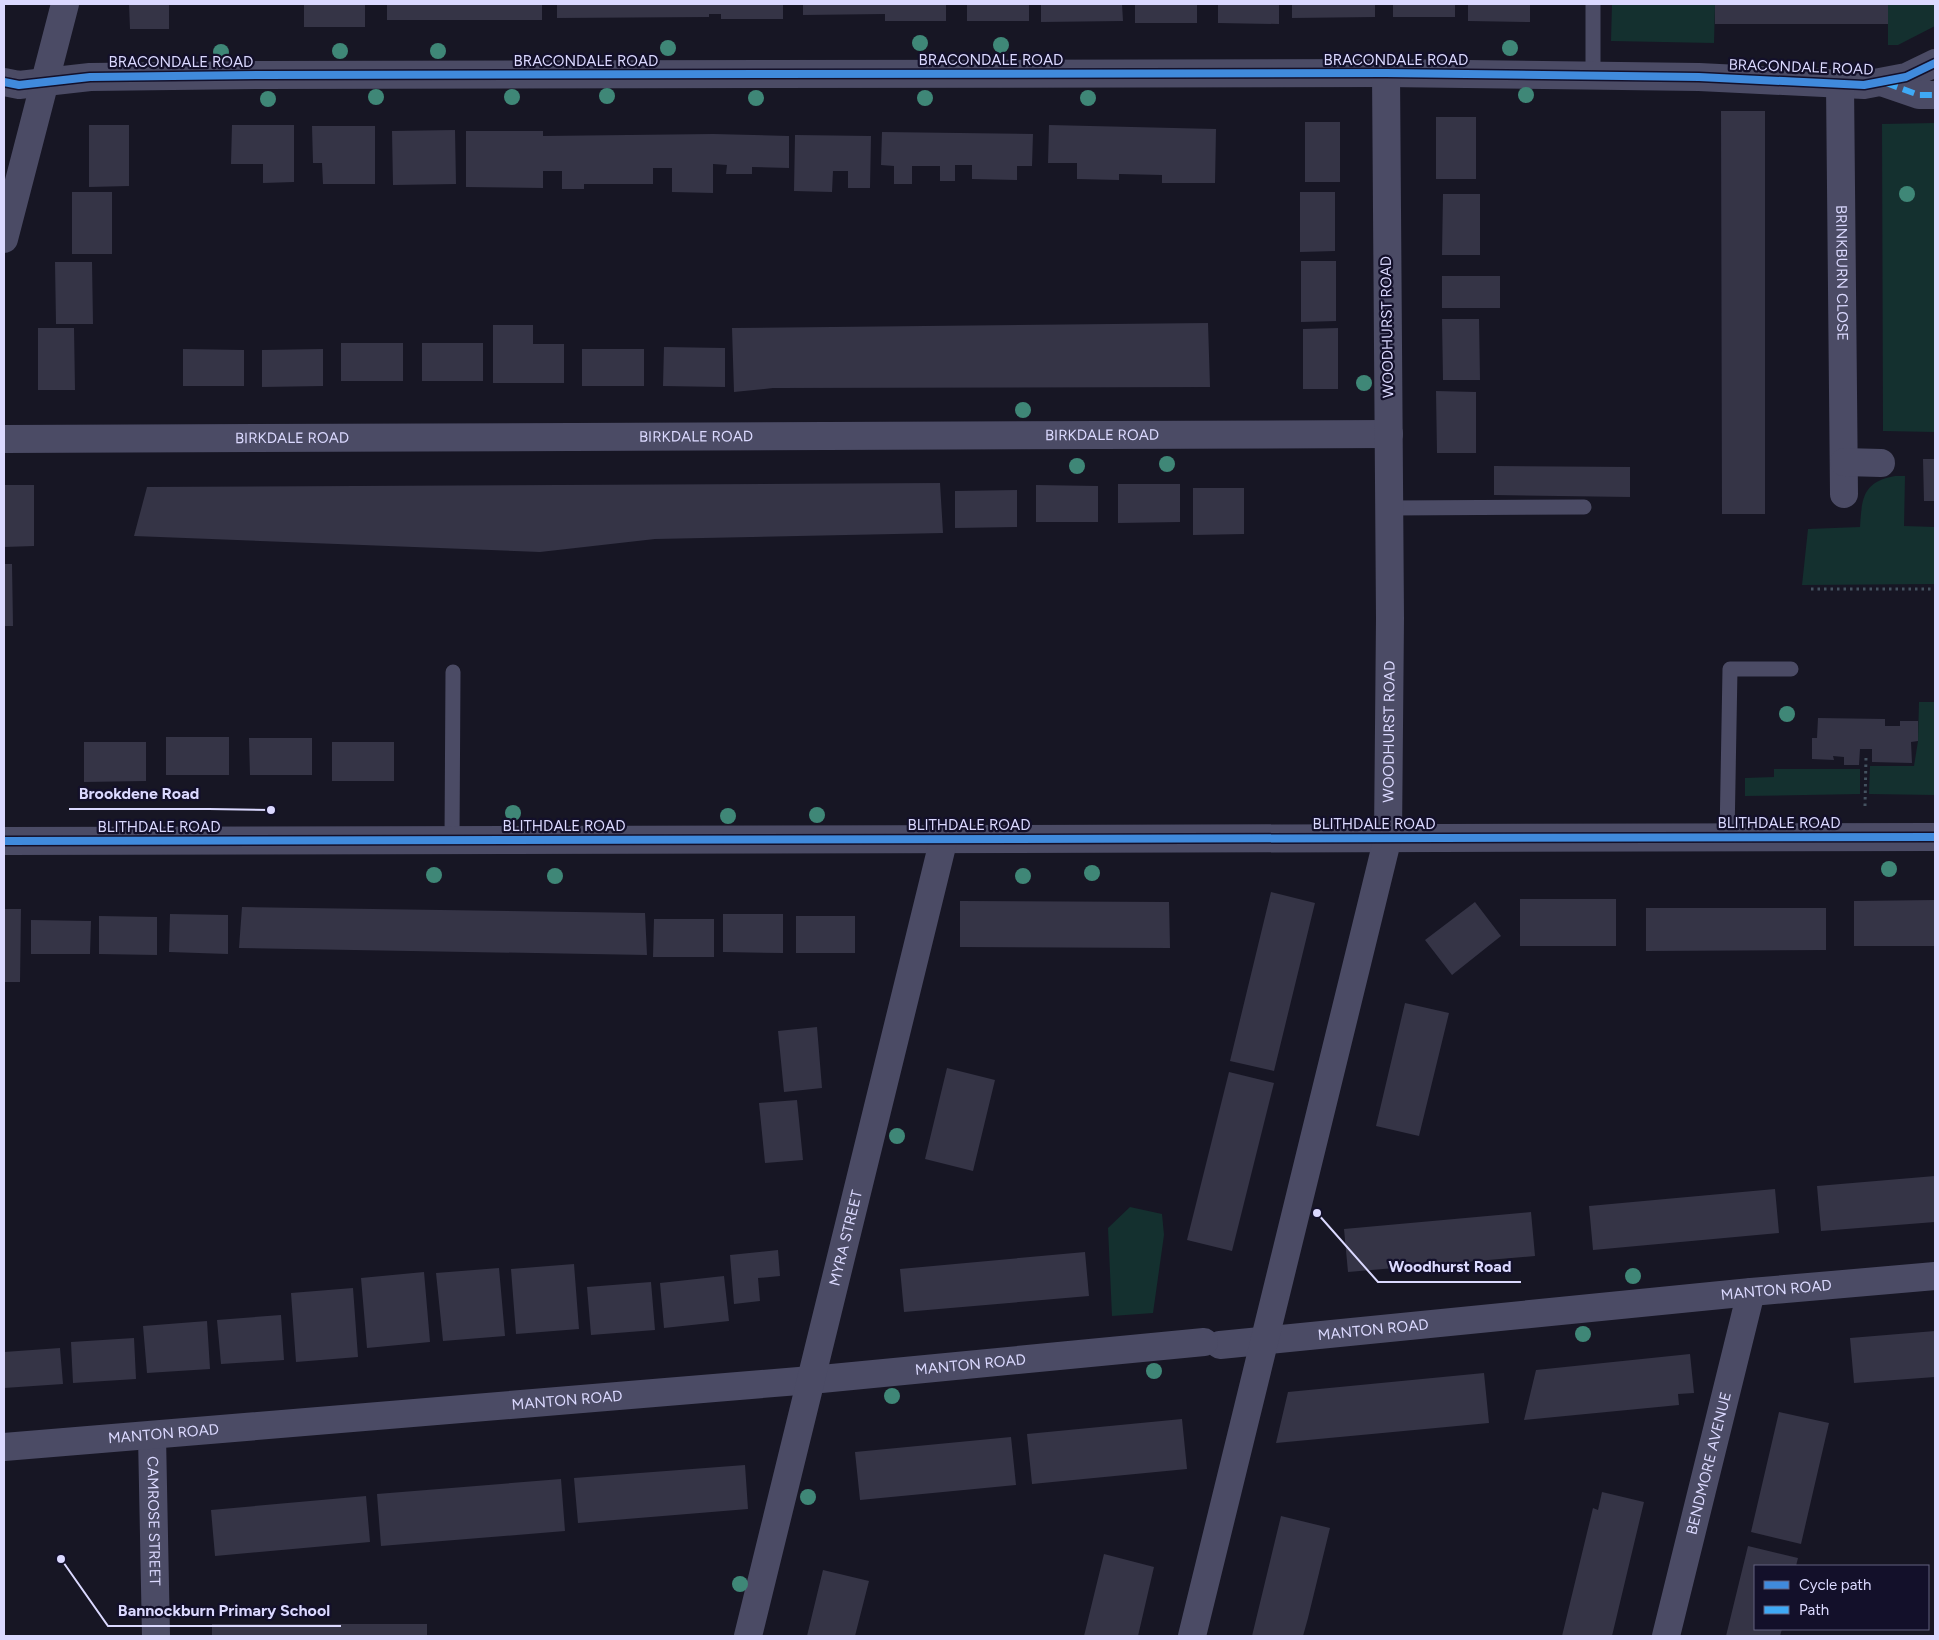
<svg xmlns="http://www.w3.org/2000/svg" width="1939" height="1640" font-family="Figtree,sans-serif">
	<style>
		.green { fill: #14302f }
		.building { fill: #353446 }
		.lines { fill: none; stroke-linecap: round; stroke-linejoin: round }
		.path { stroke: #445260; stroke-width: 3; stroke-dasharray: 2.5 4; stroke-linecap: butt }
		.service { stroke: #4b4b65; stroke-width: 15 }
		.minor { stroke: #4b4b65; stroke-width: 28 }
		.quiet { stroke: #3fa9f5; stroke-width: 6; stroke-dasharray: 12 6; stroke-linecap: butt }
		.cycleway-casing { stroke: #13102a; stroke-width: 11 }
		.cycleway { stroke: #408adc; stroke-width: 8 }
		.tree { fill: #3f8777 }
		.labels { text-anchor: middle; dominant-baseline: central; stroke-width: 4.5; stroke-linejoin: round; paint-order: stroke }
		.street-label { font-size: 15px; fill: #dbd9ff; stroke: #13102a }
		.leader { fill: none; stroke: #dbd9ff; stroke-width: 2 }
		.callout-dot { fill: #dbd9ff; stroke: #13102a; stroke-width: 2 }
		.callout-label { font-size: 16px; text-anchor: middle; font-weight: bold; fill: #dbd9ff; stroke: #13102a; stroke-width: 4.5; stroke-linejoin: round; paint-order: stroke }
	</style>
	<rect width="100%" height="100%" fill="#171624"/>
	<path class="green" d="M1612,4H1715L1714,43L1611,41Z
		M1888,4H1935V26L1898,45H1888Z
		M1935,123V432L1883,431L1882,124Z
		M1895,476H1905L1904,526L1935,527V584L1802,585L1808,529L1860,527C1862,499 1862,482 1895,476Z
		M1919,702H1935V795L1869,794L1870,766H1914L1918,741Z
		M1774,769H1860V794L1745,796V778L1774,777Z
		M1130,1207L1162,1214L1164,1235L1153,1313L1112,1316L1108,1228Z"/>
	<path class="building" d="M129,4H169V29H130Z
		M304,4H365V27H304Z
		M387,4H542V20H387Z
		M557,4H783V19H721V14H709V17L557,18Z
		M803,4H946V21H885V14L803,15Z
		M967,4H1029V21H967Z
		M1041,4H1122L1123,21L1041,22Z
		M1135,4H1197V23H1135Z
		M1218,4H1279V24L1218,23Z
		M1292,4H1375V17L1292,18Z
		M1393,4H1455V17H1393Z
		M1468,4H1530V22L1468,21Z
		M1715,4H1888V24H1715Z
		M1721,111H1765V514H1722Z
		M1436,117H1476V179H1436Z
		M1305,122H1340V182H1305Z
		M89,125H129V186L89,187Z
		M232,125H294V182L263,183V164H231Z
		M1049,125L1216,129L1215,183H1162V175L1119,174V180L1077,179V163H1048Z
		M312,126H375V184H323L322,163H313Z
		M455,130L456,184L393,185L392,131Z
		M466,131H543V136L713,134L789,136V168L752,167V174H726L727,165L713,164V193L672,192V168H653V184H584V189H562V171H543V188L466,187Z
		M882,132L1033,134L1032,166H1017V180L972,179V165H955V181H940V166H912V184H894V166L881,165Z
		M795,135L871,136L870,188H848V171H833L832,192L794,191Z
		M72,192H112V254H72Z
		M1300,192H1335V251L1300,252Z
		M1443,194H1480V255H1442Z
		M1301,261H1336V321L1301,322Z
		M55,262H92L93,324H56Z
		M1442,276H1500V308H1442Z
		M1442,319H1479L1480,380H1443Z
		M1208,323L1210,387L773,388L734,392L732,328Z
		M493,325H533V344H564V383H493Z
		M38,328H74L75,390H38Z
		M1338,328V389H1303V329Z
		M341,343H403V381H341Z
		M422,343H483V381H422Z
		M664,347L725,348V387L663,386Z
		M183,349L244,350V386H183Z
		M323,349V386L262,387V350Z
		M582,349H644V386H582Z
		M1436,391L1476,392V453H1437Z
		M1923,459H1935V501H1924Z
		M1494,466L1630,467V497L1494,495Z
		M940,483L943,533L655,539L540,552L134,536L147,487Z
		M1118,484H1180V522L1118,523Z
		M4,485H34V546L4,547Z
		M1036,485L1098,486V522H1036Z
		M1193,488H1244V534L1193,535Z
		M1017,490V527L955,528V491Z
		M4,564H12L13,626H4Z
		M1818,718L1885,719V726H1900V721H1918V741L1911,742L1912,763L1872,762V749H1860L1859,765H1844V757L1833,756L1834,760L1812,759V738H1817Z
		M166,737H229V775H166Z
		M249,738H312V775H250Z
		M84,742H146V781L84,782Z
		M332,742H394V781H332Z
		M1271,892L1315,903L1274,1071L1230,1061Z
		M1520,899H1616V946H1520Z
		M1935,900V946H1854V901Z
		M960,901L1169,902L1170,948L960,947Z
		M1475,902L1501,936L1452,975L1425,940Z
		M242,907L645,913L647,955L239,948Z
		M1646,908H1826V950L1646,951Z
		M4,909H21L20,982H4Z
		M170,914L228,915V954L169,952Z
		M723,914H783V953L723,952Z
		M99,916L157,917V955L99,954Z
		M796,916H855V953H796Z
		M654,919H714V957H653Z
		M31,920L91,921L90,954H31Z
		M1405,1003L1449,1013L1419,1136L1376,1126Z
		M817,1027L822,1088L784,1092L778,1031Z
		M947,1068L995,1080L973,1171L925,1159Z
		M1229,1072L1274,1083L1232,1251L1187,1240Z
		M797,1100L803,1160L765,1163L759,1103Z
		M1935,1176V1222L1821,1231L1817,1186Z
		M1775,1189L1779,1233L1593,1250L1589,1206Z
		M1531,1212L1535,1256L1348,1272L1344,1229Z
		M778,1250L780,1276L758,1278L760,1301L734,1304L730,1255Z
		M1085,1252L1089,1296L904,1312L900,1269Z
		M574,1264L579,1329L516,1334L511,1269Z
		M499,1268L505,1336L443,1341L436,1273Z
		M424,1272L430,1342L367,1348L361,1278Z
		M724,1276L729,1321L664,1328L660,1283Z
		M651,1282L655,1330L591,1335L587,1287Z
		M353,1288L358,1357L296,1362L291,1293Z
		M281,1315L284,1360L221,1364L217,1320Z
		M207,1321L210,1369L147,1373L143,1326Z
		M1935,1331V1377L1854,1383L1850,1338Z
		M134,1338L136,1379L73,1383L71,1342Z
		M60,1348L63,1384L4,1388V1352Z
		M1690,1354L1694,1393L1678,1394L1679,1405L1524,1420L1536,1370Z
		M1484,1373L1489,1423L1276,1443L1288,1392Z
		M1779,1412L1829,1423L1801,1544L1751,1532Z
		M1182,1419L1187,1469L1032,1484L1027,1434Z
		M1011,1437L1016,1485L860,1500L855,1452Z
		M745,1465L748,1509L578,1523L574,1478Z
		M561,1479L565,1531L381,1546L377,1494Z
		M1602,1492L1644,1502L1612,1636H1562L1593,1508L1598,1510Z
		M366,1496L370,1542L215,1556L211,1510Z
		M1281,1516L1330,1528L1308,1618L1303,1636H1252Z
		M1748,1546L1798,1558L1796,1566H1755V1629H1782L1780,1636H1726Z
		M1104,1554L1154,1567L1138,1636H1084Z
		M823,1570L869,1581L855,1636H807Z
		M212,1624H427V1636H212Z"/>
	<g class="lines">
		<path class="path" d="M1811,589H1935
			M1865,806L1866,757"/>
		<path class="service" d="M1593,76V4
			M1390,508L1584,507
			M1727,837L1730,669H1791
			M452,840L453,672"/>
		<g class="minor">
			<path d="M4,82L19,85L90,77L260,75L1386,73L1699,77L1864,85L1906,77L1935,63"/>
			<path d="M1884,83L1919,95H1935"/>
			<path id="s1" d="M1840,84L1844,494"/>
			<path d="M4,239L65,4"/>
			<path id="s2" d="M4,439L1389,434"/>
			<path d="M1844,462L1881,463"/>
			<path d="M4,841L1935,837"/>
			<path id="s3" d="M1220,1345L1751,1292L1935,1276"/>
			<path id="s4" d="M152,1436L156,1636"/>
			<path id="s5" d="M4,1447L811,1380L1204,1342"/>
			<path id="s6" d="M748,1636L944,838"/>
			<path id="s7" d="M1192,1636L1388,837L1390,618L1386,73"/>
			<path id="s8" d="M1666,1636L1751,1292"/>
		</g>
		<path class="quiet" d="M1886,83L1919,95H1935"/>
		<defs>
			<path id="cycleway" d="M4,82L19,85L90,77L260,75L1386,73L1699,77L1864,85L1906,77L1935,63
				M4,841L1935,837"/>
		</defs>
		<use href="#cycleway" class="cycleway-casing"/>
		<use href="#cycleway" class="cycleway"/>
	</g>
	<g class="tree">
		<circle cx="920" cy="43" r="8"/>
		<circle cx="1001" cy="45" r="8"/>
		<circle cx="668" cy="48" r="8"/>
		<circle cx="1510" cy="48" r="8"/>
		<circle cx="340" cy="51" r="8"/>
		<circle cx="438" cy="51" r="8"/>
		<circle cx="221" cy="52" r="8"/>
		<circle cx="1526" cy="95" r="8"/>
		<circle cx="607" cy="96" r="8"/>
		<circle cx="376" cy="97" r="8"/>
		<circle cx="512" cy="97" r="8"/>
		<circle cx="756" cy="98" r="8"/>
		<circle cx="925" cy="98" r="8"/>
		<circle cx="1088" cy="98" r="8"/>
		<circle cx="268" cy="99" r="8"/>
		<circle cx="1907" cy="194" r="8"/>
		<circle cx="1364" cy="383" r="8"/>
		<circle cx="1023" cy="410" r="8"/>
		<circle cx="1167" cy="464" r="8"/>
		<circle cx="1077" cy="466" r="8"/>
		<circle cx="1787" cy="714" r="8"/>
		<circle cx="513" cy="813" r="8"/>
		<circle cx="817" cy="815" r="8"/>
		<circle cx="728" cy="816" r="8"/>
		<circle cx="1889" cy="869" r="8"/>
		<circle cx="1092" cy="873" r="8"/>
		<circle cx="434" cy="875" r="8"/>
		<circle cx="555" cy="876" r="8"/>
		<circle cx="1023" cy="876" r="8"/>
		<circle cx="897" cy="1136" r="8"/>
		<circle cx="1633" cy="1276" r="8"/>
		<circle cx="1583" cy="1334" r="8"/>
		<circle cx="1154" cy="1371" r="8"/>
		<circle cx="892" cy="1396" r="8"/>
		<circle cx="808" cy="1497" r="8"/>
		<circle cx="740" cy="1584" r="8"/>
	</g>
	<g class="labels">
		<g class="street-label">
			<text x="991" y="60">BRACONDALE ROAD</text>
			<text x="1396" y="60">BRACONDALE ROAD</text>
			<text x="586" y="61">BRACONDALE ROAD</text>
			<text x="181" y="62">BRACONDALE ROAD</text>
			<text transform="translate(1801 67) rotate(2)">BRACONDALE ROAD</text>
			<text stroke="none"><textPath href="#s1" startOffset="189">BRINKBURN CLOSE</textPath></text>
			<text transform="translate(1387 327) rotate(-91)">WOODHURST ROAD</text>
			<text stroke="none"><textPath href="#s2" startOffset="1098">BIRKDALE ROAD</textPath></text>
			<text stroke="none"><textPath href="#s2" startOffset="692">BIRKDALE ROAD</textPath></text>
			<text stroke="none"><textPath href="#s2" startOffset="288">BIRKDALE ROAD</textPath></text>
			<text stroke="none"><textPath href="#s7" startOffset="928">WOODHURST ROAD</textPath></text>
			<text x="1779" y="823">BLITHDALE ROAD</text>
			<text x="1374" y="824">BLITHDALE ROAD</text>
			<text x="969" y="825">BLITHDALE ROAD</text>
			<text x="564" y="826">BLITHDALE ROAD</text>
			<text x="159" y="827">BLITHDALE ROAD</text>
			<text stroke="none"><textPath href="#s6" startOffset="410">MYRA STREET</textPath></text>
			<text stroke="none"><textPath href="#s3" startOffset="559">MANTON ROAD</textPath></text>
			<text stroke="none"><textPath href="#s3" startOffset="154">MANTON ROAD</textPath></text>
			<text stroke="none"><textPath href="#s5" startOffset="970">MANTON ROAD</textPath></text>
			<text stroke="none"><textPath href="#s5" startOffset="565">MANTON ROAD</textPath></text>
			<text stroke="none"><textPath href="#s5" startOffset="160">MANTON ROAD</textPath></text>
			<text stroke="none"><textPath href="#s8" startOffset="178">BENDMORE AVENUE</textPath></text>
			<text stroke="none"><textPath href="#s4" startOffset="85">CAMROSE STREET</textPath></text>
		</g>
	</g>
	<path class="leader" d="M271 810L209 809H69M1317 1213L1378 1282H1521M61 1559L108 1626H341"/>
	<g class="callout-dot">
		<circle cx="271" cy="810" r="5"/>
		<circle cx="1317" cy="1213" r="5"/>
		<circle cx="61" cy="1559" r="5"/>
	</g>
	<g class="callout-label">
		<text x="139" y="799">Brookdene Road</text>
		<text x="1450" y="1272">Woodhurst Road</text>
		<text x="224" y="1616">Bannockburn Primary School</text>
	</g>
	<rect width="1939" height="1640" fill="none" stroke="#dbd9ff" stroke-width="10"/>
	<rect x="1754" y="1565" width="175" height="65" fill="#13102a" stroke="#63607f"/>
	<rect x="1764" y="1581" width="25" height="8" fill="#408adc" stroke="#63607f"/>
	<text x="1799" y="1590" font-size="15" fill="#dbd9ff">Cycle path</text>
	<rect x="1764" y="1606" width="25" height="8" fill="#3fa9f5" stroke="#63607f"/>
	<text x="1799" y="1615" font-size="15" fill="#dbd9ff">Path</text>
</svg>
